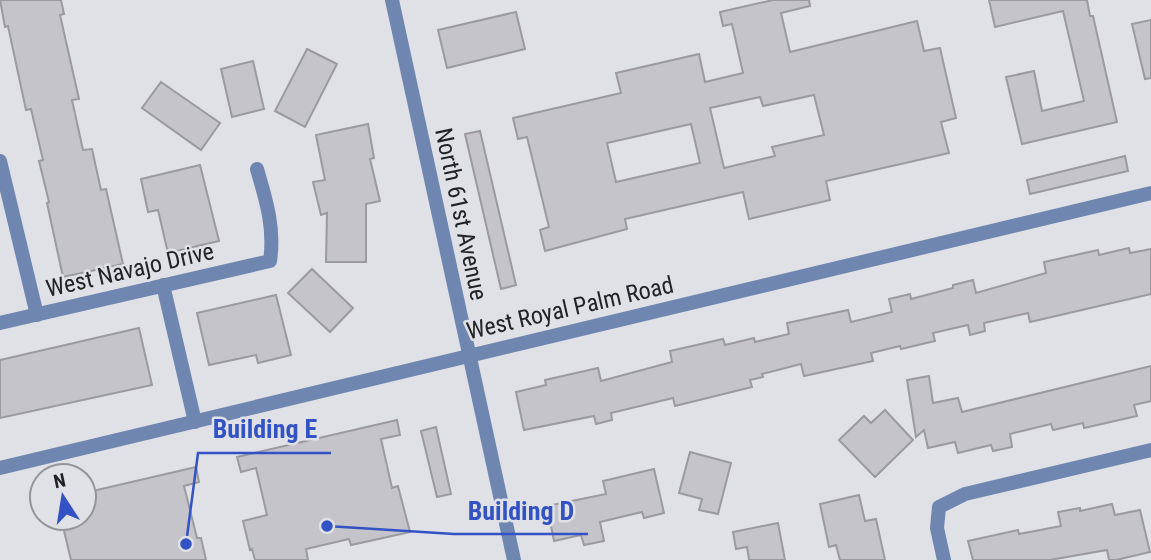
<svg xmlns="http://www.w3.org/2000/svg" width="1151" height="560" font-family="'Roboto Condensed',sans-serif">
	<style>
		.building { fill: #c5c4ca; stroke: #9b9aa0; stroke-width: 2; fill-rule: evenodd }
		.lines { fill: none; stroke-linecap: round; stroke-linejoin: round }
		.minor { stroke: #6f86b0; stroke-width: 14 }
		.labels { text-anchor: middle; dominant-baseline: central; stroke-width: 5; stroke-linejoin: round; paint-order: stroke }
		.street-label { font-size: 24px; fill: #222325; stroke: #dfe1e6 }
		.leader { fill: none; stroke: #3352c3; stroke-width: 2.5 }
		.callout-dot { fill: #3352c3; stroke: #dfe1e6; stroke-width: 2.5 }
		.callout-label { font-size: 26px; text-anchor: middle; font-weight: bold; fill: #3352c3; stroke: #dfe1e6; stroke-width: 5; stroke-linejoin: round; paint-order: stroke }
	</style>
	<rect width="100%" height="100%" fill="#dfe1e6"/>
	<path class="building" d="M0,0H61L64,14L60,15L79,99L72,100L83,150L92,149L101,190L106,189L123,264L63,277L47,203L49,202L39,161L43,160L31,109L26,110L8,26L5,27Z
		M773,0H809L810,6L781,13L790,52L917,21L924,51L940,48L956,118L941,122L949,153L826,181L830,200L749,219L743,192L625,219L627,229L545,251L540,230L549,227L527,137L518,139L513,118L621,93L616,73L699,54L705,82L743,73L732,24L723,26L720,12ZM814,95L824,135L772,147L775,156L724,168L710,108L760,97L763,106ZM691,124L700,163L616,182L607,143Z
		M989,0H1087L1090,16H1093L1117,122L1022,144L1006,77L1034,71L1042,111L1084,101L1063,11L995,27Z
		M516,12L525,49L447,68L438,30Z
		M1151,20V78L1145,79L1132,24Z
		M307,49L337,64L305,127L275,111Z
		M253,61L264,109L232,117L221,69Z
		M161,82L220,123L201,150L142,108Z
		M368,124L374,158L370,159L380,201L366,204V262H326L327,213L321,215L313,182L325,180L316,135Z
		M480,131L516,285L501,289L465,134Z
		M1125,156L1128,171L1030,194L1027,180Z
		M200,165L219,241L168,253L158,210L148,212L141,179Z
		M1129,248L1130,253L1151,249V294L1030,322L1028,313L984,323L985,331L970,335L968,325L933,333L935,341L901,349L900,346L871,353L873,361L804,376L801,364L762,374L763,377L750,380L752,387L675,406L673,398L611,413L612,420L596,424L594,416L524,430L516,392L546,385L545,380L598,368L601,381L672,362L670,351L723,339L725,345L754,338L755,342L789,334L787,323L848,310L851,322L892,312L889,299L910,294L911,299L953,288V285L973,280L976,293L1046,273L1044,262L1098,250L1099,255Z
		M312,269L353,308L330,332L288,293Z
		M276,295L291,355L258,363L256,355L209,365L197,313Z
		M139,328L152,385L0,418V360Z
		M1151,366V401L1134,405L1137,416L1084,428L1083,423L1053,430L1051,424L1010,434L1012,447L993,451L991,445L958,453L955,442L928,448L924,430L916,437L907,380L929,376L933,403L958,398L962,412Z
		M885,410L913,440L875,477L839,440L864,416L871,423Z
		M397,420L400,435L381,439L392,488L398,486L410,532L351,545L349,539L306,549L308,560H255L252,549L250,550L243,521L267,515L256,468L241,472L237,457Z
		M436,427L451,494L437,497L421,431Z
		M690,452L731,463L718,514L699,510L702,499L679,493Z
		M196,467L199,482L184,486L197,538H201L206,560H71L61,518H84V493Z
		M654,469L664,513L644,518L642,512L600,522L604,541L584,545L581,535L554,541L547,506L606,494L603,481Z
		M859,495L865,521L876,519L885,560H840L836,545L829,547L820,504Z
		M1112,504L1115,515L1140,510L1150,552L1116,560H1109L1107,550L1050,560H973L968,541L1018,530L1019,534L1061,526L1058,512L1080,508V511Z
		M778,523L785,560H749L747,547L736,549L733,532Z"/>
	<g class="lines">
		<path class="minor" d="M392,0L514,560
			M0,161L37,315
			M163,285L195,422
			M0,323L270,261C275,228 266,200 257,169
			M0,468L1151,193
			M944,560L937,528L939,507L965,494L1151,450"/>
	</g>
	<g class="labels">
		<g class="street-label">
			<text transform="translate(461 214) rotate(78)">North 61st Avenue</text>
			<text transform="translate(130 270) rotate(-13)">West Navajo Drive</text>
			<text transform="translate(570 308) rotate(-13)">West Royal Palm Road</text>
		</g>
	</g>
	<path class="leader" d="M186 544L198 453H331M327 526L454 534H588"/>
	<g class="callout-dot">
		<circle cx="186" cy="544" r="7"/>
		<circle cx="327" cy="526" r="7"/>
	</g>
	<g class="callout-label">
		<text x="265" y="438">Building E</text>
		<text x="521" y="520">Building D</text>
	</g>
	<g transform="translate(63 497) rotate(348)"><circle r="33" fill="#dfe1e6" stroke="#939599" stroke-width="2"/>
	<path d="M0-5L12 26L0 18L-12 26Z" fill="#3352c3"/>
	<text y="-10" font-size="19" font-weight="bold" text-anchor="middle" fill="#222325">N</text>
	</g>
</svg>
